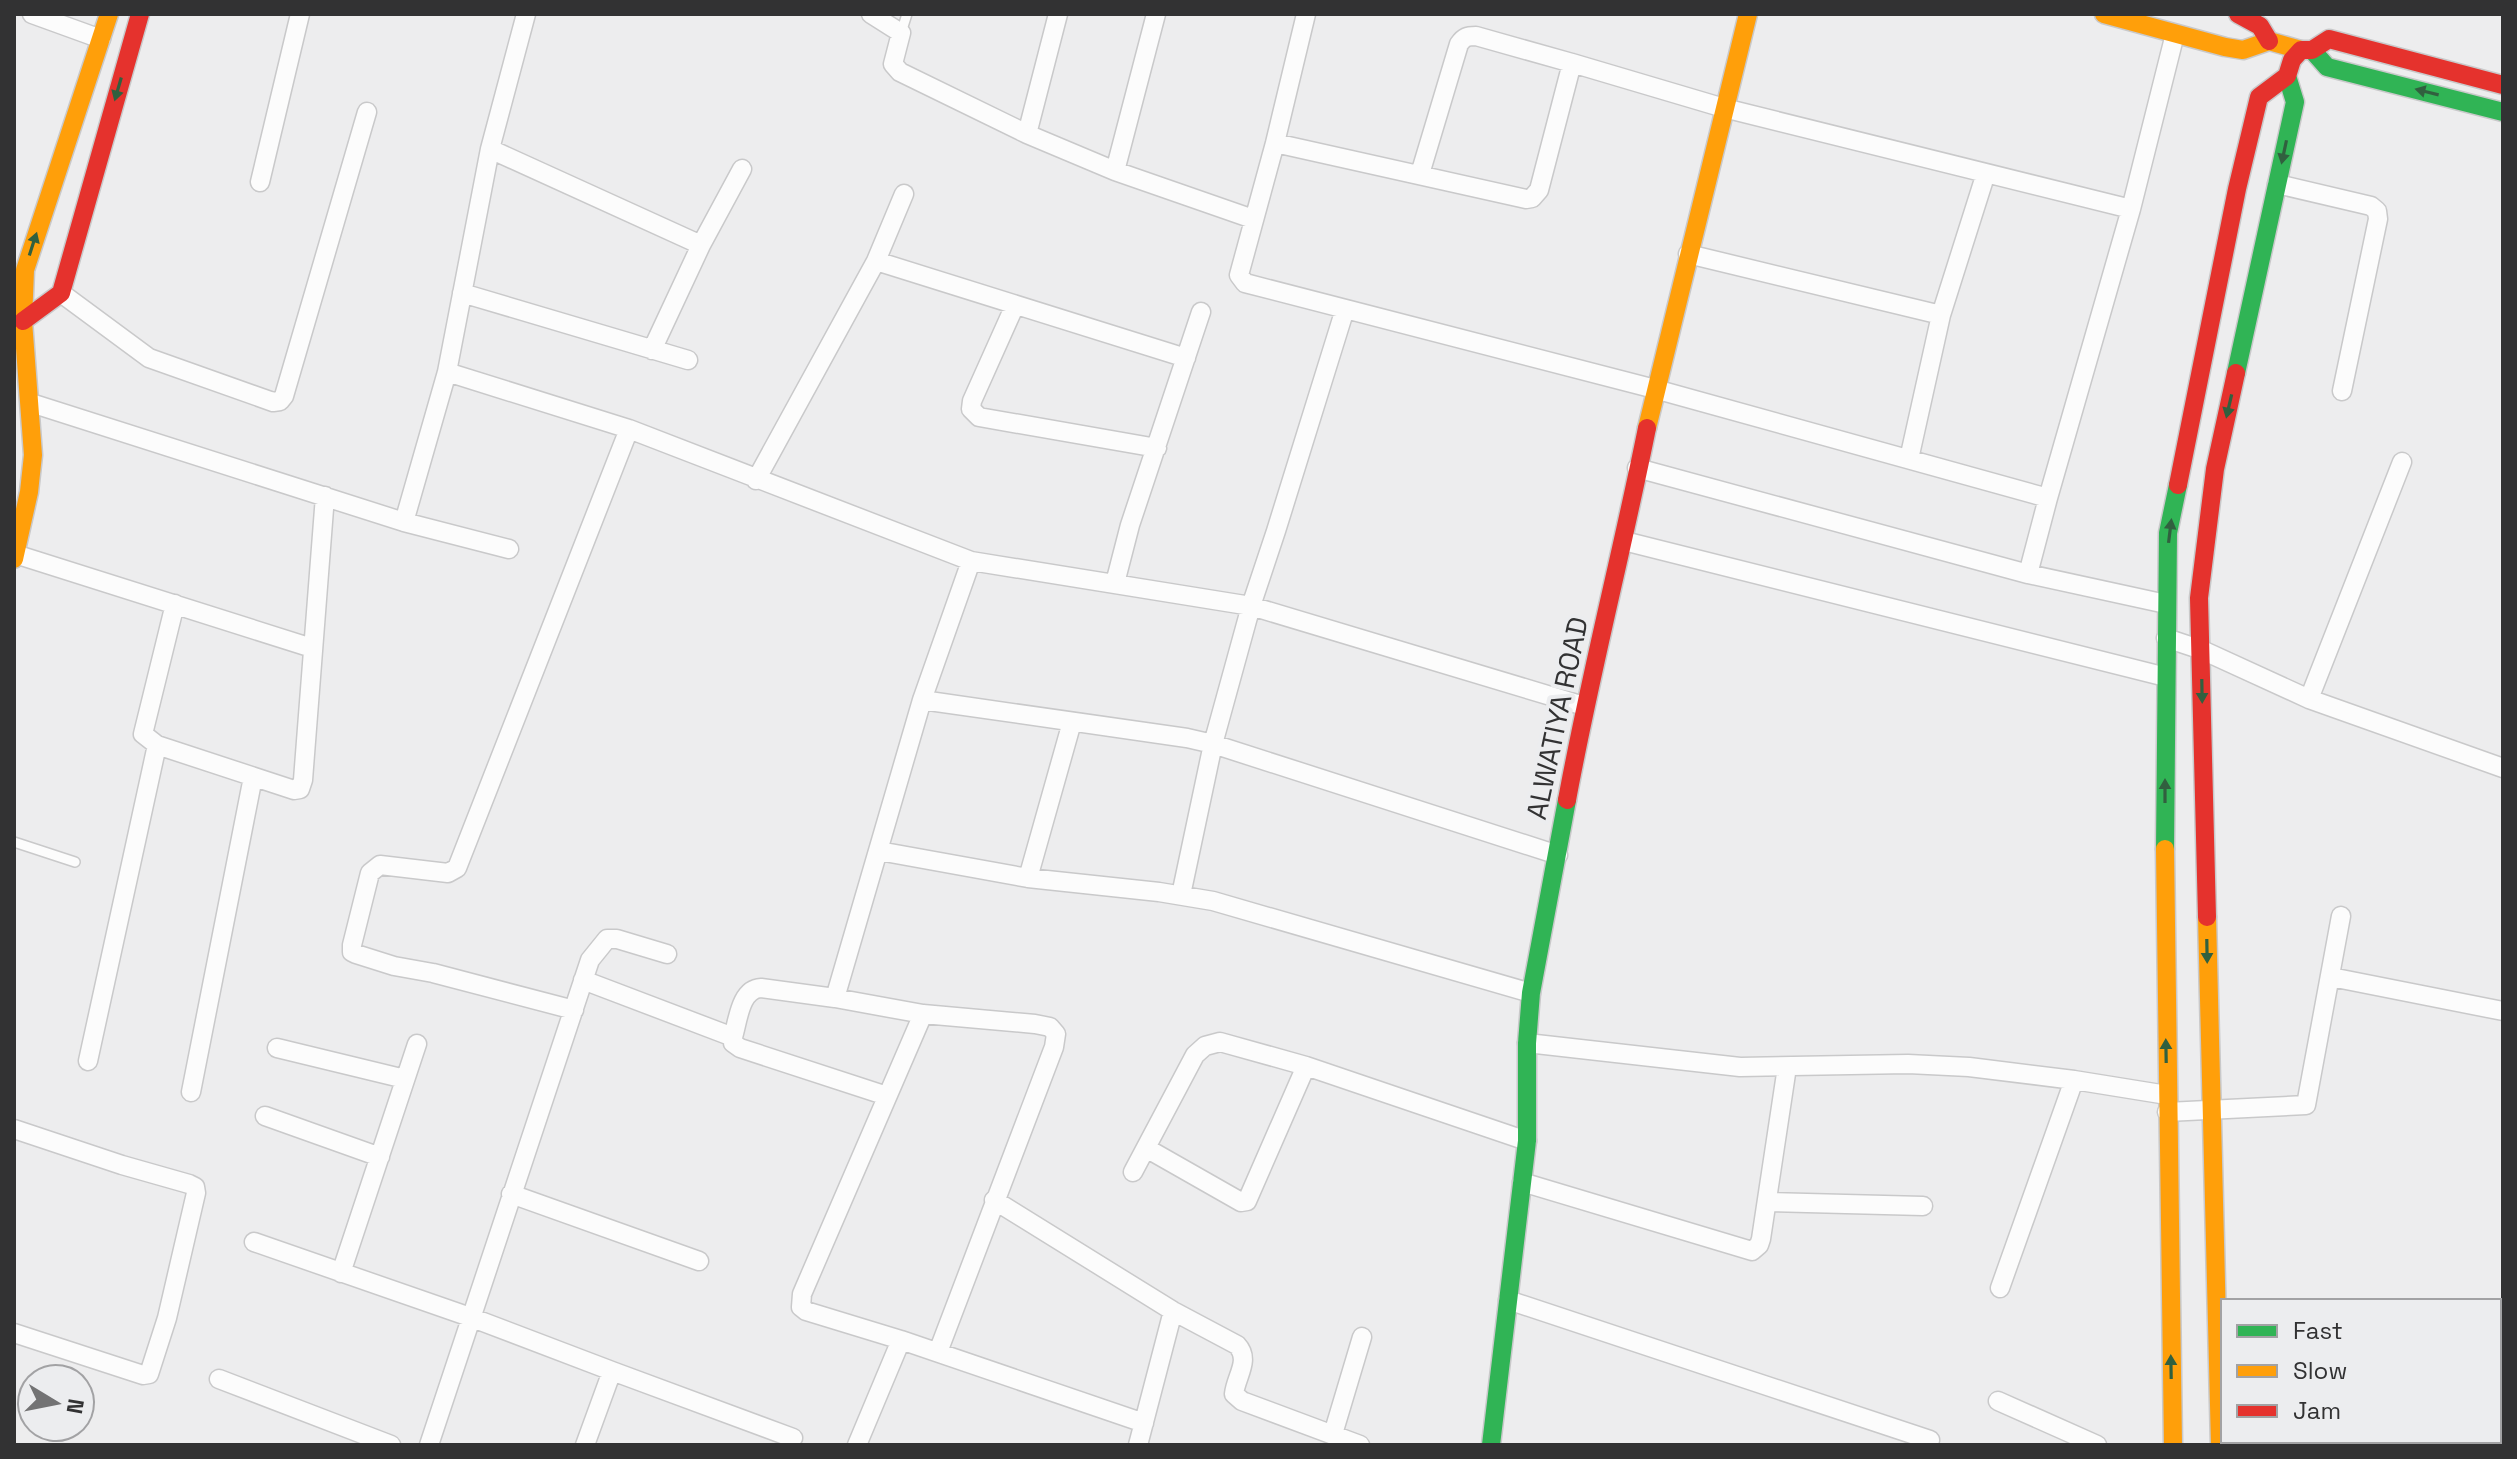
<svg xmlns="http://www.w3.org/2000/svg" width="2517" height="1459" font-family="'Space Grotesk',sans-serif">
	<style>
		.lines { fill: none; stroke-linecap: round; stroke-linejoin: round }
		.lane-casing { stroke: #c9c9ca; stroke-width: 12 }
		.street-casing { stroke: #c9c9ca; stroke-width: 21 }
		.fast-casing { stroke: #c9c9ca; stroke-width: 21 }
		.slow-casing { stroke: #c9c9ca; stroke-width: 21 }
		.jam-casing { stroke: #c9c9ca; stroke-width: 21 }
		.lane { stroke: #fcfcfc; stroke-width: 9 }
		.street { stroke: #fcfcfc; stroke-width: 18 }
		.fast { stroke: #30b455; stroke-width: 18 }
		.slow { stroke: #ff9f0a; stroke-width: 18 }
		.jam { stroke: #e5322d; stroke-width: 18 }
		.oneway { fill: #31603f }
		.labels { text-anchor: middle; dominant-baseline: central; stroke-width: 8; stroke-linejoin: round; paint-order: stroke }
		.street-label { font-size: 28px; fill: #323233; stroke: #ecedef }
	</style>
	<rect width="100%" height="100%" fill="#ededee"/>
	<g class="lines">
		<defs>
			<path id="lane" d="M901,33L907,14
				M14,842L75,862"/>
			<path id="street" d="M32,14L101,39
				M526,14L490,149L447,372L629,429L971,561L1251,606L1584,706
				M871,14L901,33L893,64L900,72L1027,134L1115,171L1253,219
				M1306,14L1275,143L1239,275L1245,283L1655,389L2048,498
				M1027,134L1058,14
				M1275,143L1526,199L1532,198L1539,190L1572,63L1724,108L2131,209
				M490,149L701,245
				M1115,171L1156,14
				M1420,174L1459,44C1464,37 1467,36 1476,36L1572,63
				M260,182L300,14
				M2277,184L2371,206L2377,211L2378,219L2342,391
				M1688,254L1941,315
				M876,261L1186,358
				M61,293L149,358L273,402L280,401L284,396L367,112
				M462,293L688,360
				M1015,305L972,401L971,409L979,417L1157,448
				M652,350L701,245L742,169
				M31,403L404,522L509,549
				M1909,459L1941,315L1986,173
				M1637,468L2028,574L2166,604
				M756,480L876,261L904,194
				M404,522L447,372
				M1624,541L2166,677
				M15,554L312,648
				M2028,574L2048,498L2131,209L2175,34
				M1115,583L1130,525L1201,312
				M175,604L143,734L157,745L294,790L300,789L303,780L325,496
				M2166,638L2202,650L2309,699L2503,768
				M2309,699L2402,462
				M922,700L1187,738L1213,744L1558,855
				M879,851L1028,878L1159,892L1213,901L1531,993
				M1028,878L1072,722
				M1181,895L1213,744L1251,606L1276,531L1345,309
				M2331,977L2503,1011
				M583,980L733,1037
				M835,998L922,700L971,561
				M574,1010L433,973L394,966L356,954L352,952V945L370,873L380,865L448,873L457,868L629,429
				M923,1014L802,1294L801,1307L806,1311L901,1340L1144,1423
				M1527,1043L1740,1067L1908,1064L1969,1067L2074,1080L2167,1095
				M277,1048L405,1079
				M88,1061L157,745
				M191,1092L253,777
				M887,1096L740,1048L733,1043V1037C738,1021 740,989 761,988L835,998L923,1014L1035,1024L1050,1027L1056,1034L1054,1047L938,1352
				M2167,1112L2306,1105L2341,916
				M265,1116L380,1157
				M14,1129L122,1165L189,1184L195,1187L196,1193L167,1318L149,1374L143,1375L14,1333
				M1146,1148L1241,1202L1247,1201L1306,1066
				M1133,1172L1195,1055L1205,1046L1220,1042L1306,1066L1527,1141
				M1522,1182L1752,1251L1759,1245L1761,1239L1787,1067
				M511,1194L699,1261
				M994,1200L1173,1311L1237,1345C1251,1360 1236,1376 1234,1394L1242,1401L1360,1445
				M1767,1202L1923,1206
				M254,1242L470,1317L612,1371L585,1445
				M341,1273L417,1044
				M2000,1288L2074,1080
				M1508,1300L1930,1440
				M612,1371L793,1438
				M219,1379L391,1445
				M1998,1401L2097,1445
				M1333,1434L1362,1337
				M429,1445L590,960L607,939H617L667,954
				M857,1445L901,1340
				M1138,1445L1173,1311"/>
			<path id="fast" d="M2312,50L2327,67L2503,112
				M2236,373L2295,102L2287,76
				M2165,849L2168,533L2178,485
				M1491,1445L1527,1141V1043L1531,993L1567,800"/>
			<path id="slow" d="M2104,14L2225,47L2243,50L2269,41L2301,50
				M1647,428L1748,14
				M14,559L29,492L33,455L23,321L25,270L109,14
				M2165,849L2173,1445
				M2207,917L2220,1445"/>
			<path id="jam" d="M2238,14L2260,26L2269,41
				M23,321L61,293L140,14
				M2178,485L2237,189L2259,97L2287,76L2292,60L2301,50H2312L2329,39L2503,85
				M1567,800C1590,675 1622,552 1647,428
				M2207,917L2199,598L2215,469L2236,373"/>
		</defs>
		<use href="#lane" class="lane-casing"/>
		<use href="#street" class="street-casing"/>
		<use href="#fast" class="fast-casing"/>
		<use href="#slow" class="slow-casing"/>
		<use href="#jam" class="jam-casing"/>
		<use href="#lane" class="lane"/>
		<use href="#street" class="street"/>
		<use href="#fast" class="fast"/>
		<use href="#slow" class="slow"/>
		<use href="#jam" class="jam"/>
	</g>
	<defs><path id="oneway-solid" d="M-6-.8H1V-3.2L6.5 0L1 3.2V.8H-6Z" transform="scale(2)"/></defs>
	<g class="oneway">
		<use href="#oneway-solid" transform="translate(118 89) rotate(106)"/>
		<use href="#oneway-solid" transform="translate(2427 92) rotate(-166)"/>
		<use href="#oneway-solid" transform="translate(2284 152) rotate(102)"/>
		<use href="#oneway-solid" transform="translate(33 244) rotate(-72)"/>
		<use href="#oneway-solid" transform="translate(2229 406) rotate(103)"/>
		<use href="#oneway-solid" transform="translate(2170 531) rotate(-83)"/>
		<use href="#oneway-solid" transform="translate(2202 691) rotate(89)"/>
		<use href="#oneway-solid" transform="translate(2165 791) rotate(-90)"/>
		<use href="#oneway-solid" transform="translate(2207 951) rotate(89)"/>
		<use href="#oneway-solid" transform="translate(2166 1051) rotate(-91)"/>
		<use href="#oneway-solid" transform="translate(2171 1367) rotate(-91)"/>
	</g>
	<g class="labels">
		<g class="street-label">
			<text transform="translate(1557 718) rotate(-78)">ALWATIYA ROAD</text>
		</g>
	</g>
	<rect width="2517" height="1459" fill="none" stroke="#323233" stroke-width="32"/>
	<rect x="2221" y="1299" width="280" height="144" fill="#ecedef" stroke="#a2a2a4" stroke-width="2"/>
	<rect x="2237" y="1325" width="40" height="12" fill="#30b455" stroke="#a2a2a4" stroke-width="2"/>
	<text x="2293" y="1339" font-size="24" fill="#323233">Fast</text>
	<rect x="2237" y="1365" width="40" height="12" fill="#ff9f0a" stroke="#a2a2a4" stroke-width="2"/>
	<text x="2293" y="1379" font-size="24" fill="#323233">Slow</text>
	<rect x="2237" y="1405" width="40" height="12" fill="#e5322d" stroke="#a2a2a4" stroke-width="2"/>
	<text x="2293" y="1419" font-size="24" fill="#323233">Jam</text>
	<g transform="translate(56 1403) rotate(100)"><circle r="38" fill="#ecedef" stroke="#a2a2a4" stroke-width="2"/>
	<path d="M0-6L14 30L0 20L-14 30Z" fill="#737374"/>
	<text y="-12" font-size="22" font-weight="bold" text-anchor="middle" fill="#323233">N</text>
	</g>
</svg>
